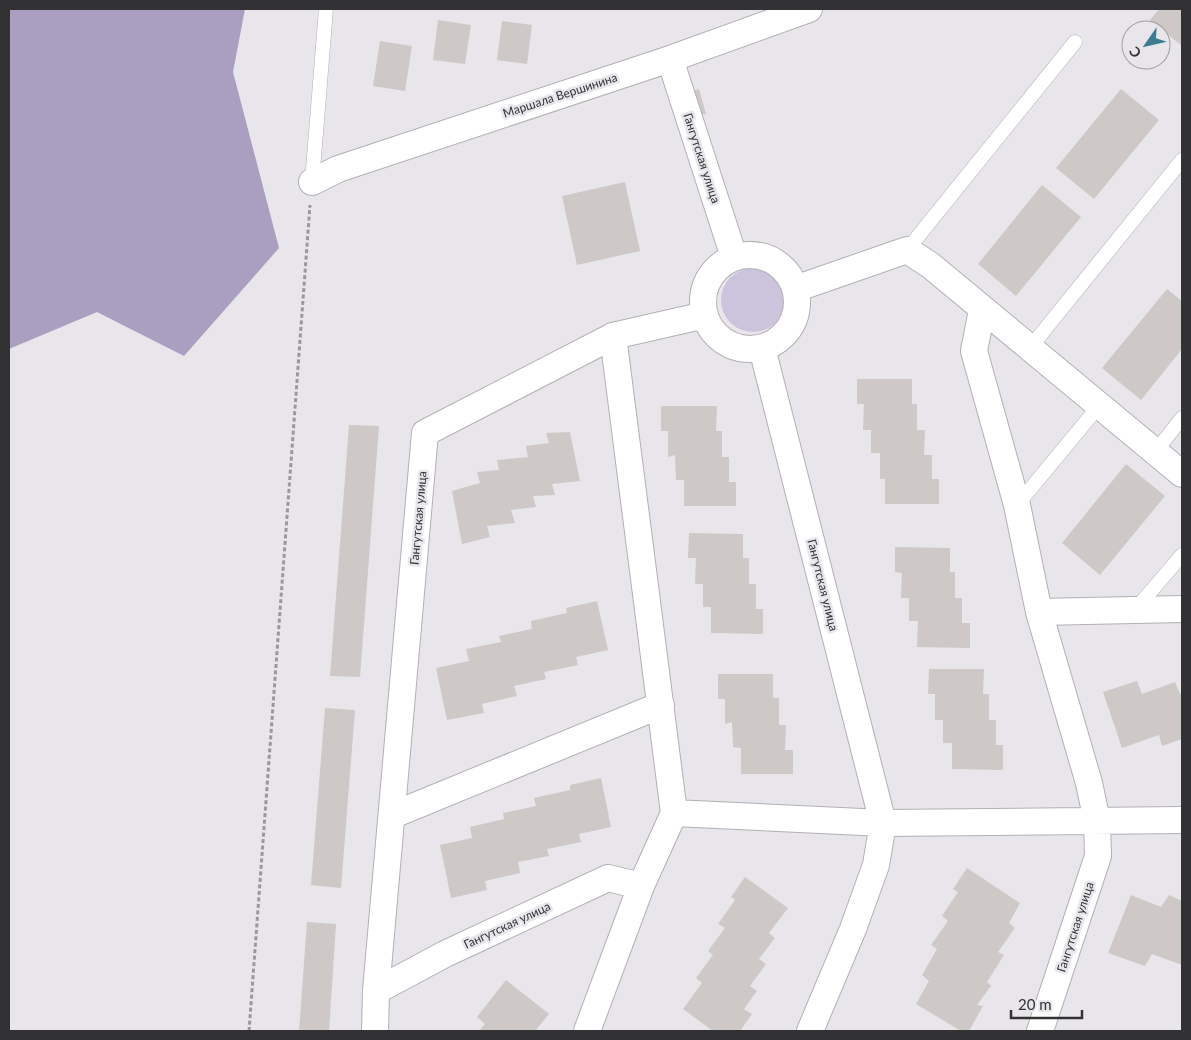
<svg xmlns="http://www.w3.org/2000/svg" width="1191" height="1040" font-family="Lato,sans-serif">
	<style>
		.green { fill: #ccc4dd }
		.forest { fill: #aa9fc1 }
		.building { fill: #cec8c7 }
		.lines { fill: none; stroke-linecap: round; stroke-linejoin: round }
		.lane-casing { stroke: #b1b0b4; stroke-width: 15 }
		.street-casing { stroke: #b1b0b4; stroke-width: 28 }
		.path { stroke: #9a989c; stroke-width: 3; stroke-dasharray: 4 2.5; stroke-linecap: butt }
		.lane { stroke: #fff; stroke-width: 14 }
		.street { stroke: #fff; stroke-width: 26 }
		.labels { text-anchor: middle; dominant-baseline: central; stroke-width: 5; stroke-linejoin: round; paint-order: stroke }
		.street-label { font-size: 12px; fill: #323133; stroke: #e8e6eb }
	</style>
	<rect width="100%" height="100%" fill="#e8e6eb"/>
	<path class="green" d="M721 300a32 32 0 1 1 64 0a32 32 0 1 1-64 0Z"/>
	<path class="forest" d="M9,9H245L233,72L279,248L184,356L97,312L9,349Z"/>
	<path class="building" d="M1159,9H1182V46L1150,20Z
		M438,20L471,25L465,64L433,60Z
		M502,21L532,25L527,64L497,60Z
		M380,41L412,46L405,91L373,86Z
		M699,89L706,114L681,120L675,96Z
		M1121,89L1159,120L1094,199L1056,168Z
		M625,182L640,251L577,265L562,196Z
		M1042,185L1081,217L1016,296L978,264Z
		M1167,289L1182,301V349L1141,400L1102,368Z
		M857,379H912V404H917V430H925L924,455H932V479H939V504H885V479H880V453H871V430H863L864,404H857Z
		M661,406H717L716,431H722V457H729V482H736V506H684V480H676L675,455L668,457V431H661Z
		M349,425L379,426L360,677L330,676Z
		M570,432L580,481L552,484L555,495L533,496L536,507L511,510L515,523L487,526L490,537L462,544L452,491L480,483L477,472L499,470L497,460L528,457L526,446L549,443L546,433Z
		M1126,464L1165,496L1100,575L1062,543Z
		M689,533L743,534V558H749V584H756V609H763V634L711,633V607H703V584H695L696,558H688Z
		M895,547L950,548V572H955V598H962V623H970V648L917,647L918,621H909V598H901L902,573L895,572Z
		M597,601L608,650L576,657L578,665L544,672L546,679L514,686L517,696L482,704L484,713L447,720L436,668L469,661L466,649L501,642L499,636L532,629L531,621L567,613L566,608Z
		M929,669H984L983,694H989V720H996V745H1003V770L952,769V743H943V720H935V694H928Z
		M718,674H773V698H779V725H786L785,750H793V774H741V748L733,747L732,722L725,724V699H718Z
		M1137,681L1142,694L1175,682L1180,694L1182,693V739L1162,746L1159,735L1122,748L1103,692Z
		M325,708L355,710L341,888L311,885Z
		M601,778L611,827L579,834L581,842L547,849L549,856L518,862L520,873L485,881L487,890L451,898L440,845L472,838L470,827L504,819L503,813L536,806L534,798L570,790V785Z
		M967,868L1020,903L1009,923L1015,928L998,952L1004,955L987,982L991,986L977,1005L983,1006L969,1031H961L916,1004L929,981L922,975L937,949L931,945L948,921L942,916L958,892L953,889Z
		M745,877L788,908L769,933L775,938L759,959L766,964L750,986L757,991L744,1009L752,1014L740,1031H713L683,1009L702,983L696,978L713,955L708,951L725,928L718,924L735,900L731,897Z
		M1131,895L1161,907L1169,895L1182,901V965L1152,954L1145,966L1108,953Z
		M307,922L336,924L329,1031H299Z
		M506,980L549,1014L535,1031H479L485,1024L477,1017Z"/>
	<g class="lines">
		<defs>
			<path id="lane" d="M312,182L326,9
				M907,250L1075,42
				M1029,349L1182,160
				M1155,452L1182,418
				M1017,505L1099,406
				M1135,610L1182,555"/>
			<path id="street" d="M670,59L734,257
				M312,182L338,169L670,59L809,9
				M703 302a47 47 0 1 1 94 0a47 47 0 1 1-94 0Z
				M795,289L907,250L930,265L1182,474
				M982,310L974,351L1017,505L1039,612L1089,783L1097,821L1098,856L1040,1031
				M762,348L883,823L876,865L853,929L810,1031
				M1039,612L1182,609
				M674,813L883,823L1182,820
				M393,815L661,705
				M376,991L445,954L608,878L641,886
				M375,1031L376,991L425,433L613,336L705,315
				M587,1031L641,886L674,813L613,336"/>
		</defs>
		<use href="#lane" class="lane-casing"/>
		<use href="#street" class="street-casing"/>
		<path class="path" d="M249,1031L310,205"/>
		<use href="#lane" class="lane"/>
		<use href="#street" class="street"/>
	</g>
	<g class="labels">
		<g class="street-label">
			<text transform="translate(560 95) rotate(-18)">Маршала Вершинина</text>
			<text transform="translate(702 158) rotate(72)">Гангутская улица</text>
			<text transform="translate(418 518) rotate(-85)">Гангутская улица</text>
			<text transform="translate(823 585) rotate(76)">Гангутская улица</text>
			<text transform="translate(507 925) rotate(-25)">Гангутская улица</text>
			<text transform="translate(1075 927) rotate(-72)">Гангутская улица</text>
		</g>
	</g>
	<rect width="1191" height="1040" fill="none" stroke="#323133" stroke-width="20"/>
	<g transform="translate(1146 45) rotate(236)"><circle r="24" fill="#e8e6eb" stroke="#9f9ea1"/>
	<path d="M0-4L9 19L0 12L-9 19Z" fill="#3d7b91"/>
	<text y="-8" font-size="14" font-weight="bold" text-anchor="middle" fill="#323133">С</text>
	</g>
	<path d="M1011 1010v8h71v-8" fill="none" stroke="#323133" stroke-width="2.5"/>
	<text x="1018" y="1010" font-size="15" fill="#323133" stroke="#e8e6eb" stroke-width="4" paint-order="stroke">20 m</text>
</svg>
